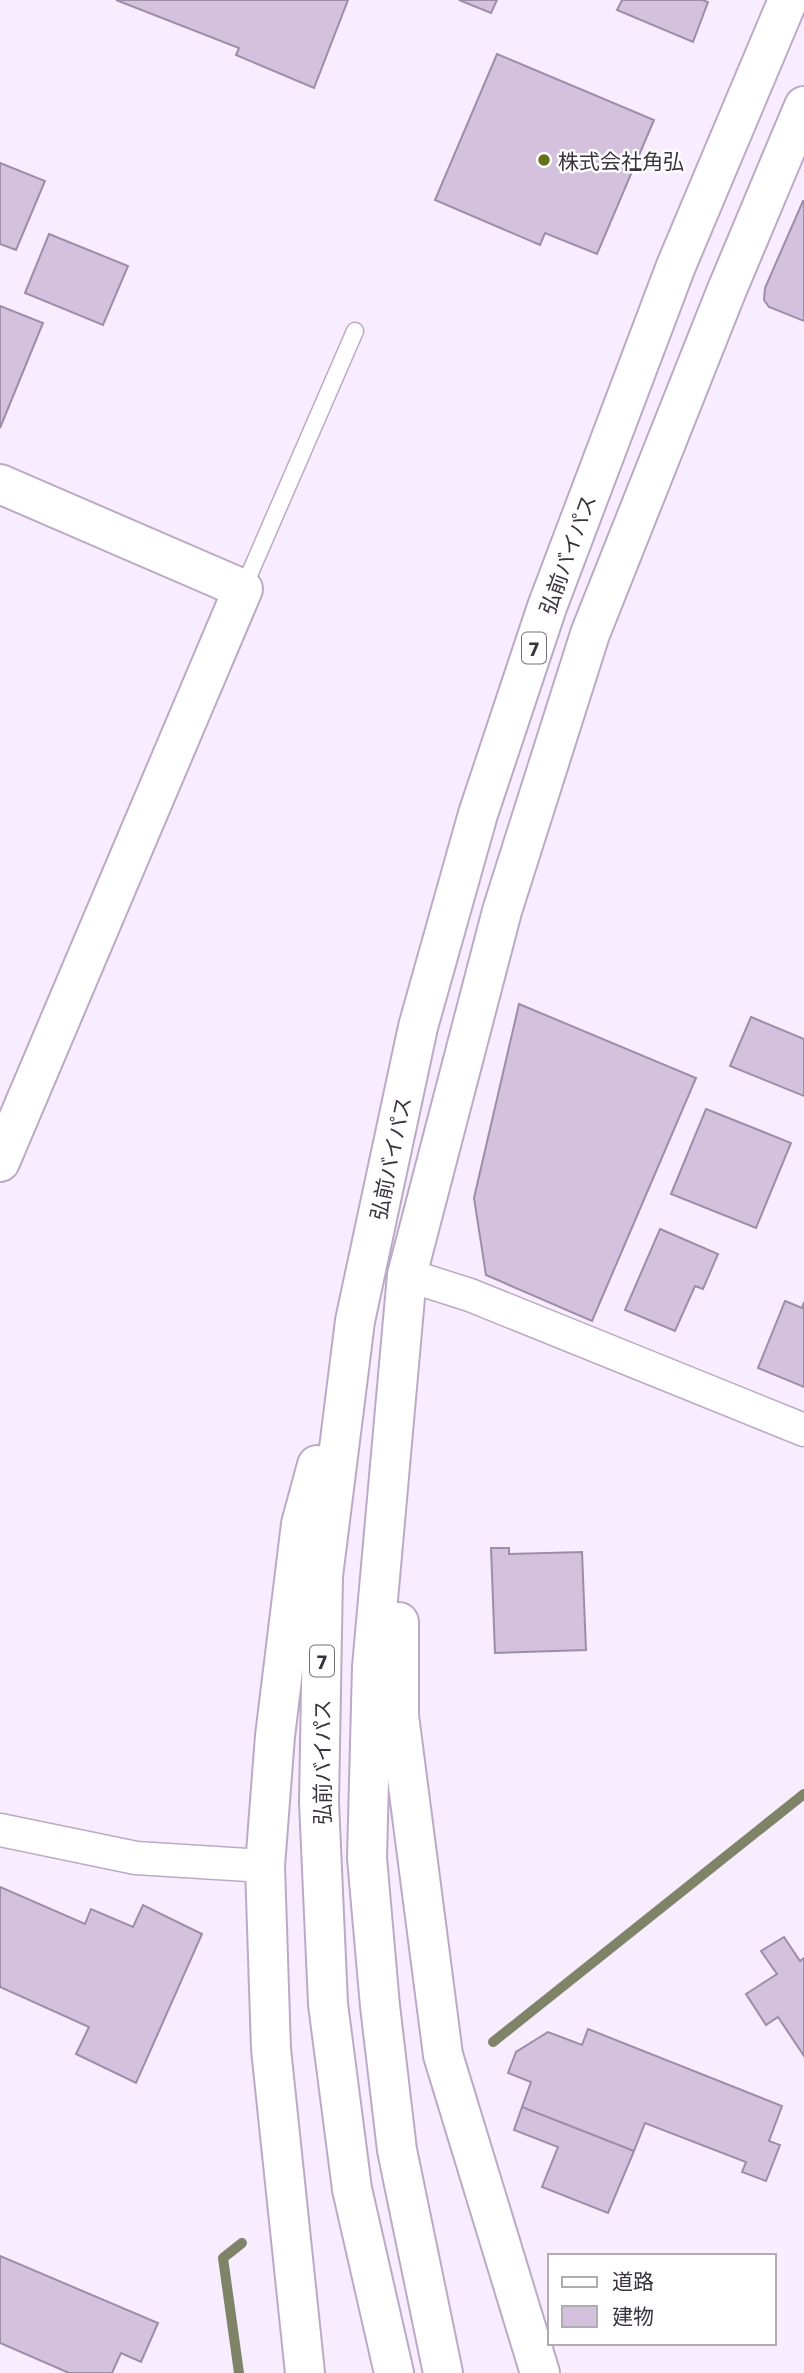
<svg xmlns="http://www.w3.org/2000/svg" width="804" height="2373" font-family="Commissioner,'Noto Sans JP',sans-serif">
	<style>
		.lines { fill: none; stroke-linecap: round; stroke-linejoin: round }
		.stream { stroke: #7f8368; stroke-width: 10 }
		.building { fill: #d3c1de; stroke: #9e8da8; stroke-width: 2 }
		.service-casing { stroke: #bbaac6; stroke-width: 19 }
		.minor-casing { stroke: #bbaac6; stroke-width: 35 }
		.tertiary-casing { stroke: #bbaac6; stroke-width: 42 }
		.trunk-casing { stroke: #bbaac6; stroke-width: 42 }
		.service { stroke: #fff; stroke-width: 16 }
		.minor { stroke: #fff; stroke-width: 32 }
		.tertiary { stroke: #fff; stroke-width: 38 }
		.trunk { stroke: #fff; stroke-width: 38 }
		.poi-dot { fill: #64701a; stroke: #fff; stroke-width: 2.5 }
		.labels { text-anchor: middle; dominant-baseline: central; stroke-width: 5; stroke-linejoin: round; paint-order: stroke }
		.shield { fill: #fff; stroke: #757078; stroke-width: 2 }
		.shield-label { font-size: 19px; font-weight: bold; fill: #3a333e }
		.poi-label { font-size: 21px; fill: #3a333e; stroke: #fff; text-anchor: start }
		.street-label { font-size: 21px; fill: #3a333e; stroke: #fff }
	</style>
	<rect width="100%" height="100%" fill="#f8edff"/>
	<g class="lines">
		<path class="stream" d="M493,2042L804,1794
			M239,2373L223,2258L242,2243"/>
	</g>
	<path class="building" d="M116,0H348L314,88L236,55L239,48Z
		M459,0H497L491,13Z
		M622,0H702L708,2L693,42L617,10Z
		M497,54L654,120L597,254L545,233L540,245L435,200Z
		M0,163L45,181L16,250L0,244Z
		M803,201H804V321L769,307L764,300L765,288Z
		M49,234L128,266L103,325L25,293Z
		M0,306L43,323L0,428Z
		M519,1004L696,1078L592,1321L486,1275L474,1198Z
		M751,1017L804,1039V1096L730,1066Z
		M706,1109L791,1143L756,1228L671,1194Z
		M660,1229L718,1254L703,1289L695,1286L675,1331L625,1310Z
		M785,1301L802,1308L804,1302V1387L758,1368Z
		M491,1548H509V1554L582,1552L586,1650L495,1653Z
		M0,1887L85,1924L91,1909L133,1927L143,1905L202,1934L136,2083L76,2054L89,2027L0,1987Z
		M784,1937L800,1961L804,1958V2056L778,2017L766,2025L746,1994L777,1974L761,1951Z
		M588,2029L782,2106L769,2141L780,2145L766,2181L742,2172L746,2162L645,2123L634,2151L522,2107L531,2082L508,2073L516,2052L548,2032L582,2045Z
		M522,2107L634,2151L608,2213L542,2187L558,2147L514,2130Z
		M0,2256L158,2323L141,2362L121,2353L112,2373H69L0,2343Z"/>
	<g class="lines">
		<defs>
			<path id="service" d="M243,589L355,331"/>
			<path id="minor" d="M407,1275L470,1295L804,1430
				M0,1830L136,1858L265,1866"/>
			<path id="tertiary" d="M0,484L243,589L0,1162"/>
			<path id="trunk" d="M399,1622V1716L443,2055L540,2373
				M305,2373L271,2049L265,1866L275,1736L301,1524L317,1465
				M394,2373L352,2189L328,2004L319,1802L323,1576L355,1321L418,1027L478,814L547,607L676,266L788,0
				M443,2373L397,2150L380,2006L367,1858L372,1667L407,1275L502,911L590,634L726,292L804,106"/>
		</defs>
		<use href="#service" class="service-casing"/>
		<use href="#minor" class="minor-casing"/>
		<use href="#tertiary" class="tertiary-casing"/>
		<use href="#trunk" class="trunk-casing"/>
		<use href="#service" class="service"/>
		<use href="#minor" class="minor"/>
		<use href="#tertiary" class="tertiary"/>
		<use href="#trunk" class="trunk"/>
	</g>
	<circle class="poi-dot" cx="544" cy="160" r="7"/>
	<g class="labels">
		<g class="shield">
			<rect x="522" y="632.5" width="24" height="31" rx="5"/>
			<rect x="310" y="1645.5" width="24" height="31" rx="5"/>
		</g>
		<g class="shield-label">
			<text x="534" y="648">7</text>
			<text x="322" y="1661">7</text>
		</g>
		<g class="poi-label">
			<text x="558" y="160">株式会社角弘</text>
		</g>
		<g class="street-label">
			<text transform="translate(567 554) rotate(-70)">弘前バイパス</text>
			<text transform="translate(390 1158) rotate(-78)">弘前バイパス</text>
			<text transform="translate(321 1762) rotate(-90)">弘前バイパス</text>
		</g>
	</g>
	<rect x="548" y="2254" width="228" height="91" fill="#ffffff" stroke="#b0adb2" stroke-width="2"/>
	<rect x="562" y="2277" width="35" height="10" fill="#ffffff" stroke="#b0adb2" stroke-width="2"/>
	<text x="612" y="2289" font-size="21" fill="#3a333e">道路</text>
	<rect x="562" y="2306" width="35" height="21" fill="#d3c1de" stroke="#b0adb2" stroke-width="2"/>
	<text x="612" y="2324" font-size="21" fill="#3a333e">建物</text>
</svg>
